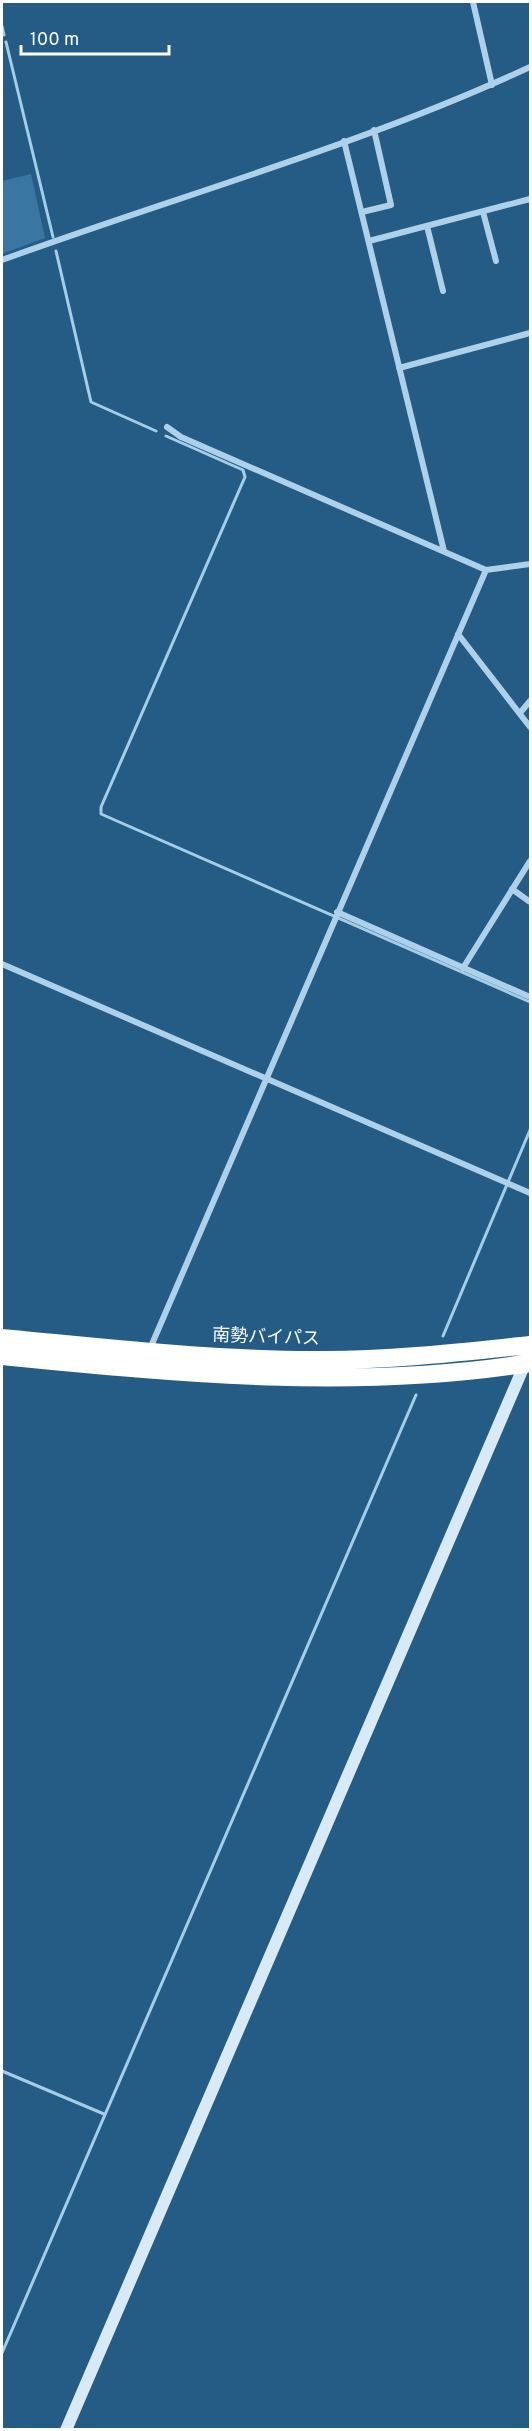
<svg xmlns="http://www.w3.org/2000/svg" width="532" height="2431" font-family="Overpass,'Noto Sans JP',sans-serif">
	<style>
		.green { fill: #3976a2 }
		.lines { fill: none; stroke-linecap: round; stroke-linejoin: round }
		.stream { stroke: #a3cde9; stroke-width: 3 }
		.street { stroke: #aed0e8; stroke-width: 6 }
		.secondary { stroke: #d9eaf7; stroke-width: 12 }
		.highway { stroke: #fff; stroke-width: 18 }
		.labels { text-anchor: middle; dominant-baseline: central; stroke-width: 4.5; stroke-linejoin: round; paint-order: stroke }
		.street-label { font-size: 18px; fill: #fff; stroke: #245c85 }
	</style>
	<rect width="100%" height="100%" fill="#245c85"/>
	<path class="green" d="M31,174L45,238L2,254V181Z"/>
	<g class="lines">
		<path class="stream" d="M2,26L4,35
			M6,42L53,237
			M56,251L91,402L156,431
			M166,436L243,470L245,477L101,807V814L530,1002
			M443,1336L530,1130
			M2,2071L104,2114
			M2,2353L416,1395"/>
		<path class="street" d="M473,2L492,85
			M344,141L444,551
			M362,212L391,205L374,130
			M483,212L496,261
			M427,226L443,291
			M369,241L530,199
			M2,260C177,196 360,146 530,67
			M399,368L530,333
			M167,427L181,437L486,570L530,564
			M458,634L530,727
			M520,713L530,701
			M512,889L530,902
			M337,912L530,997
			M2,964L530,1193
			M463,968L530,861
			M152,1344L486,570"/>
		<path class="secondary" d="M66,2430L527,1359"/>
		<path class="highway" d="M2,1338C109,1348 217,1361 325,1360C394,1360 462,1352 530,1345
			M2,1356C176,1373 356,1391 530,1363"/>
	</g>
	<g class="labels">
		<g class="street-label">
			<text transform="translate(266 1338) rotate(2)">南勢バイパス</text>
		</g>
	</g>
	<rect width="532" height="2431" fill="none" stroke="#ffffff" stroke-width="6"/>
	<path d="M21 45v9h148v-9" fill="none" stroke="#ffffff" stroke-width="3"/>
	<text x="30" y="45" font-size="18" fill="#ffffff" stroke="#245c85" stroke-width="4.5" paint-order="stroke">100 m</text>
</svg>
